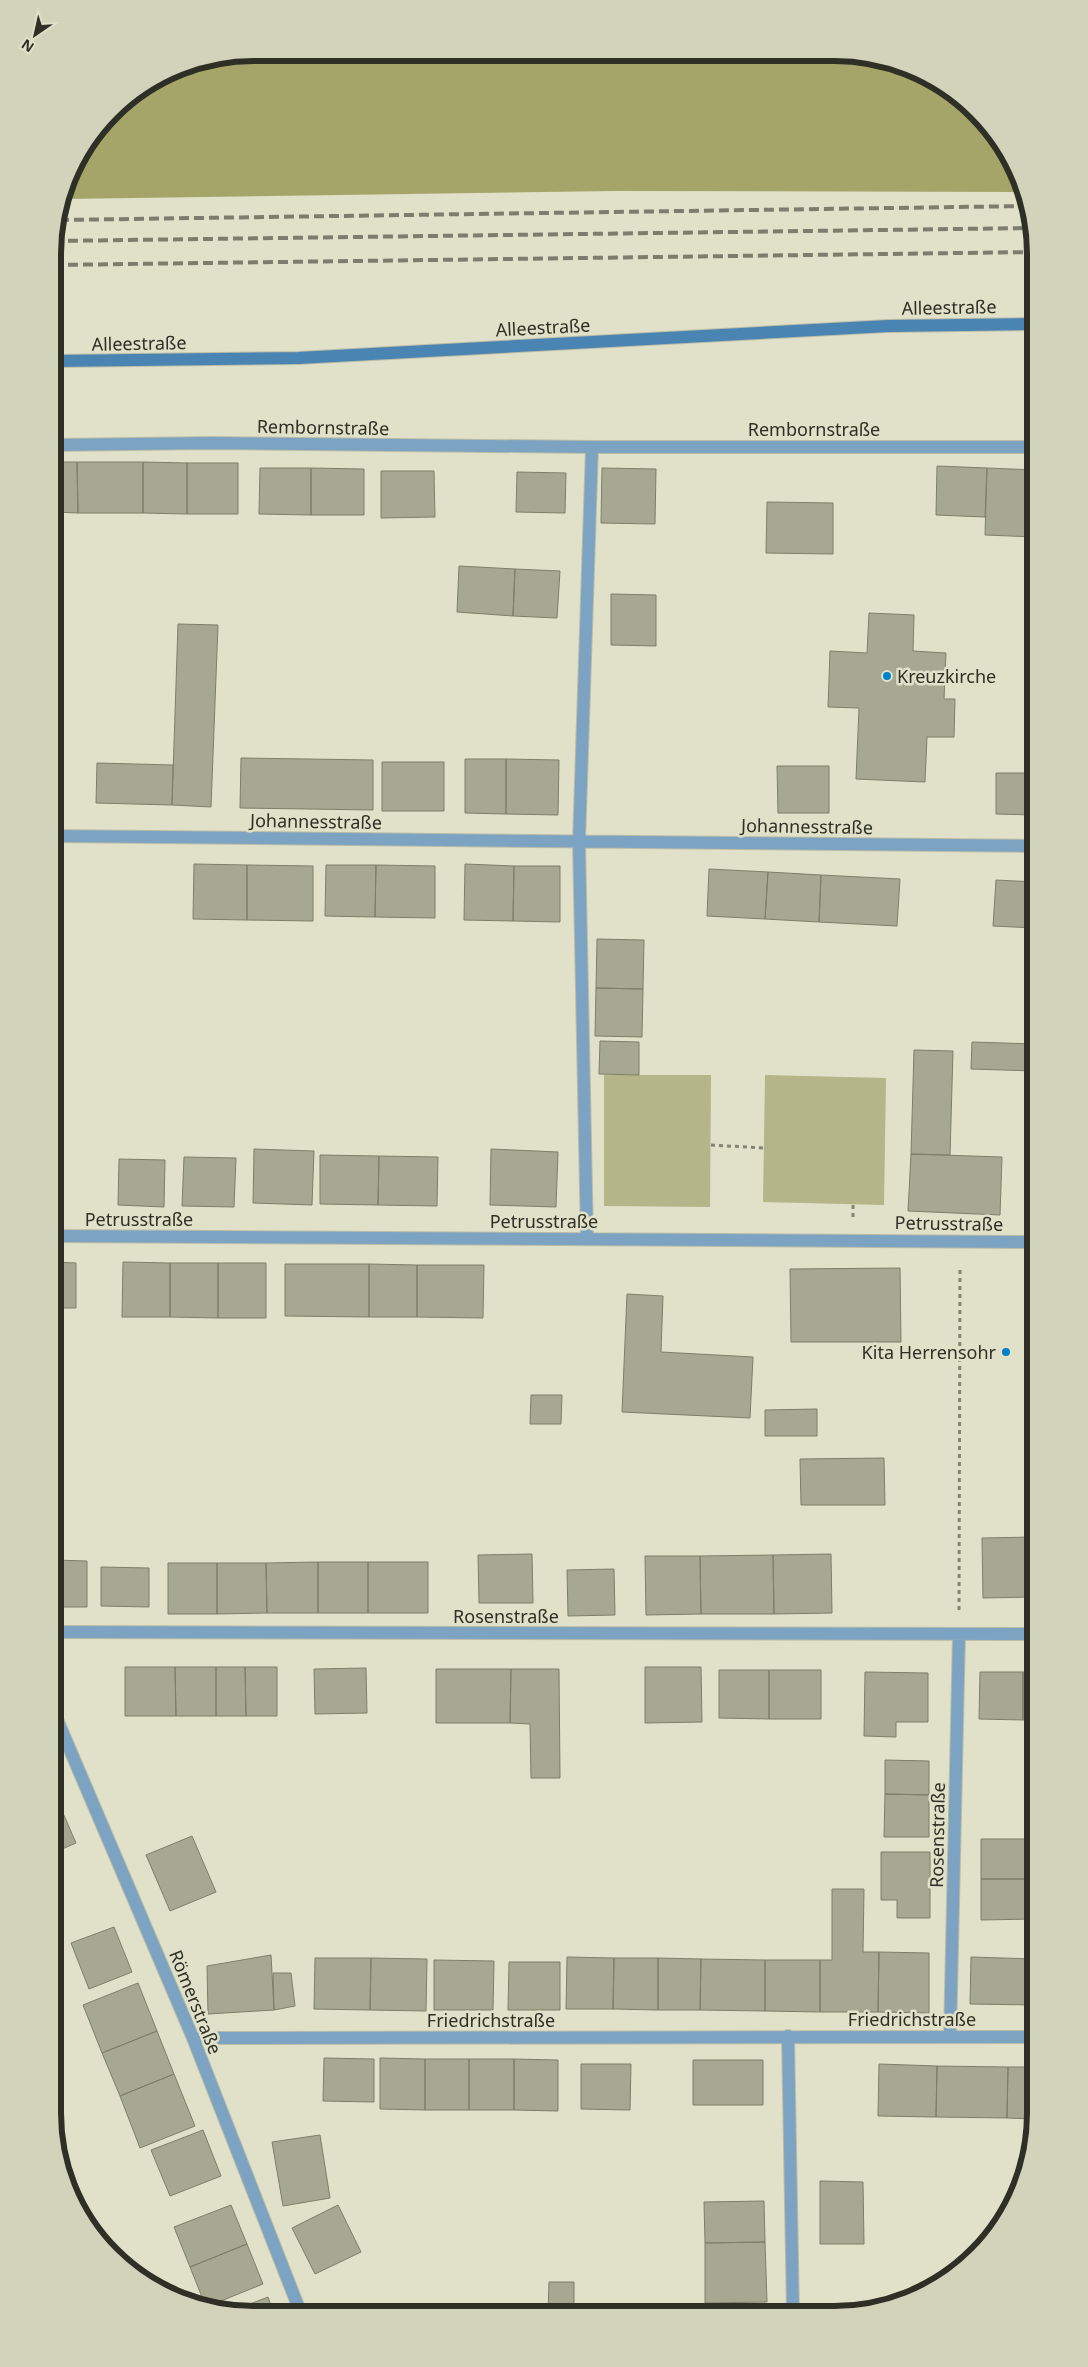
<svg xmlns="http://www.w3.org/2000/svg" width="1088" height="2367" font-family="'Noto Sans',sans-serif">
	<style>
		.green { fill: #b4b588 }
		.forest { fill: #a5a56a }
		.building { fill: #a7a891; stroke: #7e7f68 }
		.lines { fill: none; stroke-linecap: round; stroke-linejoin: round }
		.street-casing { stroke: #bcbda7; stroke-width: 14 }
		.secondary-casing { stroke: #bcbda7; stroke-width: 14 }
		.path { stroke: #828372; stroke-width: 3; stroke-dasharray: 4 4; stroke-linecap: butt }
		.street { stroke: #7da3c3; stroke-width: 12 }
		.secondary { stroke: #4984b3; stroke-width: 12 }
		.rail { stroke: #7c7d6d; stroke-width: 4; stroke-dasharray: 10 5; stroke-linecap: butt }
		.poi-dot { fill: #0082ca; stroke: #e0e1c8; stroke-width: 2 }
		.labels { text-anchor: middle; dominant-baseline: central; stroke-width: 5; stroke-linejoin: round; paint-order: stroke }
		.street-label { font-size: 18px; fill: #2e2f25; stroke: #e0e1c8 }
		.poi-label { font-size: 18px; fill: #2e2f25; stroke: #e0e1c8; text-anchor: start }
		.rim { fill: none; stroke: #2e2f25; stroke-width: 6 }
	</style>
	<rect width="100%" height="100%" fill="#e0e1c8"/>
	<path class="green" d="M604,1075H711L710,1207L604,1206Z
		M765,1075L886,1078L884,1205L763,1202Z"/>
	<path class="forest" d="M254,53L873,56L923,73L967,103L1008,153L1024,192L614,191L64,199L73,165L121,103L177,68Z"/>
	<path class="building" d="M53,462H77L78,513L53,512Z
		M77,462H143V513H78Z
		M143,462L187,463V514L143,513Z
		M187,463H238V514H187Z
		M937,466L987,468L985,517L936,515Z
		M260,468H311V515L259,514Z
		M311,468L364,469V515H311Z
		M602,468L656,469L655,524L601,523Z
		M987,468L1035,470V537L985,535Z
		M381,471H434L435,517L381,518Z
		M517,472L566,473L565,513L516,512Z
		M767,502L833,503V554L766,553Z
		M459,566L515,569L513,616L457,612Z
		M515,569L560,571L557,618L513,616Z
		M611,594L656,595V646L611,645Z
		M869,613L914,615L913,651L946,653L944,699H955L954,737H927L925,782L856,779L859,708L828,707L830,651L867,653Z
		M178,624L218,625L211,807L172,805Z
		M241,758L373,760V810L240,808Z
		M465,759H506V814L465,813Z
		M506,759L559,760L558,815L506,814Z
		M382,762H444V811H382Z
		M97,763L173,765L172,805L96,803Z
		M777,766H829V813H778Z
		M996,773H1035V815L996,814Z
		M194,864L247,865V920L193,919Z
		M465,864L514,866L513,921L464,920Z
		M247,865L313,866V921L247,920Z
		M326,865H376L375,917L325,916Z
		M376,865L435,866V918L375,917Z
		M514,866H560V922L513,921Z
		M709,869L768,872L765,919L707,916Z
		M768,872L821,875L819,922L765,919Z
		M821,875L900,879L897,926L819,922Z
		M996,880L1035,882L1034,928L993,926Z
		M597,939L644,940L643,989L596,988Z
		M596,988L643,989L642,1037L595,1036Z
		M600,1041L639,1042V1075L599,1074Z
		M972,1042L1035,1044V1071L971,1069Z
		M914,1050L953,1051L950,1155L911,1154Z
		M254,1149L314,1151L312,1205L253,1203Z
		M491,1149L558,1152L556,1207L490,1205Z
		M53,1150H60V1202H53Z
		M911,1154L1002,1157L1000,1215L908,1211Z
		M320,1155L379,1156L378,1205L320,1204Z
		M379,1156L438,1157L437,1206L378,1205Z
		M184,1157L236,1158L234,1207L182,1206Z
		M119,1159L165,1160L164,1207L118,1205Z
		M53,1262L76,1263V1308H53Z
		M123,1262L170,1263V1317H122Z
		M170,1263H218V1318L170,1317Z
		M218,1263H266V1318H218Z
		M285,1264H369V1317L285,1316Z
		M369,1264L417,1265V1317H369Z
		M417,1265H484L483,1318L417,1317Z
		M900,1268L901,1342H791L790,1269Z
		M627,1294L663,1296L661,1352L753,1357L750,1418L622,1412Z
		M531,1395H562L561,1424H530Z
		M817,1409V1436H765V1410Z
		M884,1458L885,1505H801L800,1459Z
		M1035,1537V1597L983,1598L982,1538Z
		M532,1554L533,1603H479L478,1555Z
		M831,1554L832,1613L774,1614L773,1555Z
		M773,1555L774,1614H701L700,1556Z
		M645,1556H700L701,1614L646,1615Z
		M53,1560L87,1561V1607H53Z
		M318,1562H368V1613H318Z
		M318,1562V1613H267L266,1563Z
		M368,1562H428V1613H368Z
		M168,1563H217V1614H168Z
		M217,1563H266L267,1613L217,1614Z
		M101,1567L149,1568V1607L101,1606Z
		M614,1569L615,1615L568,1616L567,1570Z
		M125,1667H175L176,1716H125Z
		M175,1667H216V1716H176Z
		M216,1667H245L246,1716H216Z
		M245,1667H277V1716H246Z
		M645,1667H701L702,1722L645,1723Z
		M366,1668L367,1713L315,1714L314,1669Z
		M436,1669H511L510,1723H436Z
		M511,1669H559L560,1778H531L530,1724L510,1723Z
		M719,1670H769V1719L719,1718Z
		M769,1670H821V1719H769Z
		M865,1672L928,1673V1722H896V1737L864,1736Z
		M980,1672H1023V1720L979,1719Z
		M1023,1672H1035V1720H1023Z
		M885,1760L929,1761V1795L885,1794Z
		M53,1790L76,1843L53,1853Z
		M885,1794L929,1795V1837H884Z
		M192,1836L216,1892L170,1911L146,1855Z
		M981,1839H1035V1879H981Z
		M881,1852H930V1918H897V1900H881Z
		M981,1879H1035V1919L981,1920Z
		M832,1889H864L863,1952H879L878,2012H820V1960H832Z
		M114,1927L132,1972L89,1989L71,1943Z
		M879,1952L929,1953V2013L878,2012Z
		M271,1955L274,2010L208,2014L207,1966Z
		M567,1957L614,1958L613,2009H566Z
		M971,1957L1035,1959V2005L970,2004Z
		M315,1958H371L370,2010L314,2009Z
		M371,1958L427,1959L426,2011L370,2010Z
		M614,1958H658V2010L613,2009Z
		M658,1958L701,1959L700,2010H658Z
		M701,1959L765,1960V2011L700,2010Z
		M434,1960L494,1961L493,2010H434Z
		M765,1960H820V2012L765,2011Z
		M509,1962H560V2010H508Z
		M273,1973H291L295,2006L274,2010Z
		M138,1983L157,2031L102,2053L83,2005Z
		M157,2031L174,2074L120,2096L102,2053Z
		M324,2058L374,2059V2102L323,2101Z
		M380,2058L425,2059V2110L380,2109Z
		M425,2059H469V2110H425Z
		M469,2059H514V2110H469Z
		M514,2059L558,2060V2111L514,2110Z
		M693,2060H763V2105H693Z
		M581,2064H631L630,2110L581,2109Z
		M879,2064L937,2066L936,2117L878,2116Z
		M937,2066L1008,2067L1007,2118L936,2117Z
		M1008,2067H1035V2119L1007,2118Z
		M174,2074L195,2126L140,2148L120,2096Z
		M203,2130L221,2176L170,2196L151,2150Z
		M320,2135L330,2198L283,2206L272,2142Z
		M820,2181L863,2182L864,2244H820Z
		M764,2201L765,2242L705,2243L704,2202Z
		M231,2205L247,2244L190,2267L174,2227Z
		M338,2205L361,2252L315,2274L292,2228Z
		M765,2242L767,2302L705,2303V2243Z
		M247,2244L263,2284L206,2307L190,2267Z
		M549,2282H574V2313H548Z
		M268,2297L273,2311H232Z"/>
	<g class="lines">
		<defs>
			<path id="street" d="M53,445L211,443L592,447H1035
				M53,836L1035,846
				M53,1236L1035,1242
				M587,1239L579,842L592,447
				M53,1632L1035,1634
				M53,1710L193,2038L300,2311
				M788,2036L793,2314
				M950,2037L959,1634
				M193,2038L1035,2037"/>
			<path id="secondary" d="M53,361L298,358L888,326L1035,324"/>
		</defs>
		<use href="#street" class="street-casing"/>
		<use href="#secondary" class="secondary-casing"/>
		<path class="path" d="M711,1145L764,1148
			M853,1217V1204
			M959,1610L960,1266"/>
		<use href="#street" class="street"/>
		<use href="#secondary" class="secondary"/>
		<path class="rail" d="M59,220L1029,206
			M53,241L1032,228
			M53,265L1035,252"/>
	</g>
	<g class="poi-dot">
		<circle cx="887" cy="676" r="5"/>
		<circle cx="1006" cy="1352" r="5"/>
	</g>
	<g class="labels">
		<g class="street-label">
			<text transform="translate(949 307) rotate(-1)">Alleestraße</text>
			<text transform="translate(543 327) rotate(-3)">Alleestraße</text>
			<text transform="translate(139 343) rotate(-1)">Alleestraße</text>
			<text transform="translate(323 427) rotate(1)">Rembornstraße</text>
			<text x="814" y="429">Rembornstraße</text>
			<text transform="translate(316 821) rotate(1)">Johannesstraße</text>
			<text transform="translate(807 826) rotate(1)">Johannesstraße</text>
			<text x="139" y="1219">Petrusstraße</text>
			<text x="544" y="1221">Petrusstraße</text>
			<text transform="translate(949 1223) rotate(1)">Petrusstraße</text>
			<text x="506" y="1616">Rosenstraße</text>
			<text transform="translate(937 1835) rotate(-89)">Rosenstraße</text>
			<text transform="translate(196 2002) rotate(68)">Römerstraße</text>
			<text x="912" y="2019">Friedrichstraße</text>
			<text x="491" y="2020">Friedrichstraße</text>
		</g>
		<g class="poi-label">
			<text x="897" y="676">Kreuzkirche</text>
			<text x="996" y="1352" text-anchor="end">Kita Herrensohr</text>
		</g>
	</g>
	<path d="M0 0H1088V2367H0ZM254 61H834A193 193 0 0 1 1027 254V2113A193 193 0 0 1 834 2306H254A193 193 0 0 1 61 2113V254A193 193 0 0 1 254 61Z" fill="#d2d3bb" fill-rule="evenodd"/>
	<path class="rim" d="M254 61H834A193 193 0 0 1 1027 254V2113A193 193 0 0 1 834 2306H254A193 193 0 0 1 61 2113V254A193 193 0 0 1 254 61Z"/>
	<g transform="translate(35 35) rotate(214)" stroke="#e0e1c8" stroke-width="4" paint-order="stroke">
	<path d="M0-4L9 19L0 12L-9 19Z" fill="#2e2f25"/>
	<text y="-8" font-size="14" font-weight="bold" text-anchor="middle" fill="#2e2f25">N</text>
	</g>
</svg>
